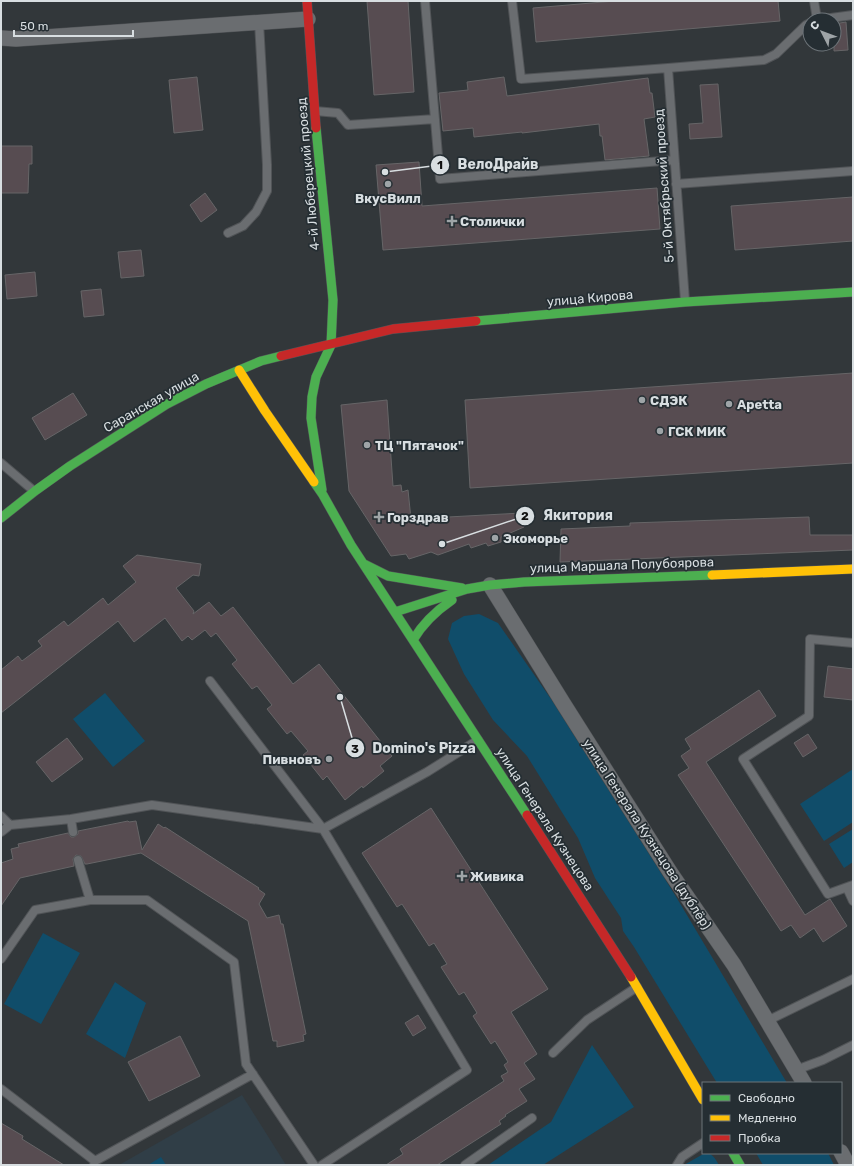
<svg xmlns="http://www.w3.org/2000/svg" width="854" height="1166" font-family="Rubik,sans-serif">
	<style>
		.built { fill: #303e47 }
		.green { fill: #104d6a }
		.building { fill: #574c51; stroke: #666567 }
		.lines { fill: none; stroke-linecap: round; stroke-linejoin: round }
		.lane-casing { stroke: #515457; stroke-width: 10 }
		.street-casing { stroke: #515457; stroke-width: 16 }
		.fast-casing { stroke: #515457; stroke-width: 10 }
		.slow-casing { stroke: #515457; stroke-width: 10 }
		.jam-casing { stroke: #515457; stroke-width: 10 }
		.lane { stroke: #6a6d70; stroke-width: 8 }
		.street { stroke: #6a6d70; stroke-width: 15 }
		.fast { stroke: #4caf50; stroke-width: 9 }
		.slow { stroke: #ffc107; stroke-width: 9 }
		.jam { stroke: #c62828; stroke-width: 9 }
		.poi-dot { fill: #9ea4a7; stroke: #252e33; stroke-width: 1.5 }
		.labels { text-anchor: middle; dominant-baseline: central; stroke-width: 3.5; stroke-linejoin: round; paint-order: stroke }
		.street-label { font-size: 13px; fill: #d8dee1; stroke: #252e33 }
		.poi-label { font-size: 13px; font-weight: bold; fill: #d8dee1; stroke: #252e33; text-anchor: start }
		.leader { fill: none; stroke: #d8dee1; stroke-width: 1.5 }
		.callout-dot { fill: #d8dee1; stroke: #252e33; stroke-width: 1.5 }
		.mark-label { font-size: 12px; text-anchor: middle; font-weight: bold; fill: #111 }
		.callout-label { font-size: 14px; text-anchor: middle; font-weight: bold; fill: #d8dee1; stroke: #252e33; stroke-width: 3.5; stroke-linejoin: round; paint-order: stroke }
	</style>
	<rect width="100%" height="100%" fill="#32373a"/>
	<path class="built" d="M242,1095L286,1165H119Z"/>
	<path class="green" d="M479,614L498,623L551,699L675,895L787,1083H717L634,947L623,931L621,918L595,878L578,838L527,756L493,720L464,674L448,639L452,623L464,616Z
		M105,693L145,741L113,767L73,719Z
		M853,769V822L824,841L800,804Z
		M853,829V862L844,868L829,844Z
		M43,933L80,953L41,1024L4,1004Z
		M115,982L146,1003L125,1058L86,1034Z
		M592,1045L634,1107L543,1165H488L551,1122Z
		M705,1153C713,1153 715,1159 719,1165H684Z
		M756,1153H828L834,1165H763Z
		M161,1157L166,1165H148Z"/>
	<path class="building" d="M367,1H408L414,92L374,95Z
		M615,1H778L780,21L536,42L533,8Z
		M846,22L848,50L834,51V24Z
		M197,77L203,130L174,133L169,80Z
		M504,77L507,96L648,78L650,93H652L655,117L644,119L649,156L605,160L602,136H600L599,124L522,133V132L474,137L473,128L443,131L439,93L468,90L467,82Z
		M718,84L722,137L690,139L689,124L703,123L700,85Z
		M1,146H32V164H29L28,193H1Z
		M419,162L422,206L657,188L660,229L383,250L376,165Z
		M205,193L217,210L201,222L190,205Z
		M853,197V241L735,250L731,206Z
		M141,250L144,276L121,278L118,252Z
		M35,272L37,296L7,299L5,275Z
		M101,289L104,315L84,317L81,291Z
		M853,373V463L470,488L465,400Z
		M73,393L87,415L45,440L32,418Z
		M387,400L393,486L401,485L402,492L408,490L411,519L522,513L524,527L501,537V542L488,546L486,543L471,548L469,544L438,555L431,552L409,559L406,554L391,556L349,491L341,405Z
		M809,517L810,535H853V550L560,562L561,529L630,526V523Z
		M137,555L201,564L199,576L193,575L176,588L194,611L193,614L209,602L221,616L233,607L293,684L319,664L392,756L380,766L384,771L363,788L362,786L345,800L327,776L323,780L303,755L308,751L291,731L287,734L267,709L272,705L257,686L252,689L232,664L237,660L216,633L211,637L205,630L192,640L188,636L182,641L165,618L134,642L118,621L1,713V670L18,656L22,661L42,646L38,641L64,621L68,626L103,598L108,605L136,582L123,566Z
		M828,666L853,669V700L824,697Z
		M759,690L776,716L706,762L805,915L830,899L847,926L823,942L814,928L800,938L791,925L781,931L678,775L689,768L681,756L691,749L685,739Z
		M808,734L817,748L803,757L794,743Z
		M67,738L83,759L52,782L36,762Z
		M431,808L548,989L511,1012L537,1054L524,1063L535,1079L519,1089L527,1101L505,1115L506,1116L499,1121L501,1124L437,1165H386L403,1154L400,1149L504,1081L501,1076L508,1072L504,1065L508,1062L495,1041L491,1044L473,1016L477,1013L464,992L459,995L441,967L447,964L434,943L429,946L402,904L397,907L362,853Z
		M128,821L129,822L136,821L142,850L158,824L164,828L165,827L259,888L258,889L265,894L259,904L267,918L279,915L281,924H283L306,1034L303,1035L304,1041L277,1047V1041H273L248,921L141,853L87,864H85L81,856L76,855L73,859L74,866L20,878L1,906V863L13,859L11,849L19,847L18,844L68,833L71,837H74L78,834V831Z
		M418,1015L426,1028L413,1036L405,1023Z
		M180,1036L200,1076L149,1101L128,1062Z
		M1,1123L23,1136L22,1139L64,1165H1Z"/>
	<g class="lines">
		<defs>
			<path id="lane" d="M425,1L440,179L674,160
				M512,1L521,79L668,68L764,60L776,54L806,25L810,23
				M814,1L817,19
				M816,20L853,15
				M668,68L685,301
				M315,111L338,113L348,125L435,119
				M676,184L853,171
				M228,233L243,226L256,212L267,191V165L259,22
				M1,463L34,491
				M853,643L810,639L809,716L743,759L828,894L853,885
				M210,681L323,829
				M1,816L10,825L71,819L73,832
				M71,819L152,805L323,829
				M1,832L10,825
				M78,860L90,900H147L234,962L246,1064L314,1165
				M847,888L853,901
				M1,959L35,910L90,900
				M767,1021L853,979
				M553,1053L587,1020L637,987
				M796,1070L823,1060L853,1045
				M1,1089L95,1161
				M94,1165L95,1161L253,1074
				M322,1165L467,1070L323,829L427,772L478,740
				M465,1165L532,1118
				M677,1165L682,1157L703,1143"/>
			<path id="street" d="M1,38L16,39L308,19
				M490,585L563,703L670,872L734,965L804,1083
				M841,1152L848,1165"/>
			<path id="fast" d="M316,128L333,300L331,345L316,377L312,397L311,418L322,490
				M476,321L685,302L853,292
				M314,482L323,495L351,545L527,815
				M1,518L35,491L70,466L167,404L206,384L261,361L281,356
				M364,564L388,576L462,588
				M395,612L467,589L490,585L524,582L712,575
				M413,640C423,623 436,611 452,600
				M733,1153L740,1165"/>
			<path id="slow" d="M239,370L265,411L314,482
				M712,575L853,569
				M631,977L703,1100"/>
			<path id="jam" d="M307,1L316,128
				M281,356L393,329L476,321
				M527,815L631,977"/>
		</defs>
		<use href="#lane" class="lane-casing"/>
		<use href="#street" class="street-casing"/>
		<use href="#fast" class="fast-casing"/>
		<use href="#slow" class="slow-casing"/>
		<use href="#jam" class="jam-casing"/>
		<use href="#lane" class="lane"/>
		<use href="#street" class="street"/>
		<use href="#fast" class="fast"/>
		<use href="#slow" class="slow"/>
		<use href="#jam" class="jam"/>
	</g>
	<g class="poi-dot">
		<circle cx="388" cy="184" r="4"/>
		<path d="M450 215h4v4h4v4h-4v4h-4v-4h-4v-4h4z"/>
		<circle cx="642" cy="400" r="4"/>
		<circle cx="729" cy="404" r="4"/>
		<circle cx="660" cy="431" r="4"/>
		<circle cx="367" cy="445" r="4"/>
		<path d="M377 511h4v4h4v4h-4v4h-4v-4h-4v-4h4z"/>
		<circle cx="495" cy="538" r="4"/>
		<circle cx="329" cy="759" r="4"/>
		<path d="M460 870h4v4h4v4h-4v4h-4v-4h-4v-4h4z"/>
	</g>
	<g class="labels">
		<g class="street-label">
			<text transform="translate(308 174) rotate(-95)">4-й Люберецкий проезд</text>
			<text transform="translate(664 186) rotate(-94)">5-й Октябрьский проезд</text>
			<text transform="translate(590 298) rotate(-5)">улица Кирова</text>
			<text transform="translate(151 402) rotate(-30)">Саранская улица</text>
			<text transform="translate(622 565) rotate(-2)">улица Маршала Полубоярова</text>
			<text transform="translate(545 819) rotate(57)">улица Генерала Кузнецова</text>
			<text transform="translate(647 834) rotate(57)">улица Генерала Кузнецова (дублёр)</text>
		</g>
		<g class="poi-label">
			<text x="388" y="198" text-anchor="middle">ВкусВилл</text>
			<text x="460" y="221">Столички</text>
			<text x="650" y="400">СДЭК</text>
			<text x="737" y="404">Apetta</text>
			<text x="668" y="431">ГСК МИК</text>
			<text x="375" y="445">ТЦ "Пятачок"</text>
			<text x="387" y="517">Горздрав</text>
			<text x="503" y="538">Экоморье</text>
			<text x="321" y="759" text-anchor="end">Пивновъ</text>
			<text x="470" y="876">Живика</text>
		</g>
	</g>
	<path class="leader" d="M385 172L440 165M442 544L525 516M340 697L355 748"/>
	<g class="callout-dot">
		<circle cx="385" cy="172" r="4"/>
		<circle cx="442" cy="544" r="4"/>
		<circle cx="340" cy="697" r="4"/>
		<circle cx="440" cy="165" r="10"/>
		<circle cx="525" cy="516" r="10"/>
		<circle cx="355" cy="748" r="10"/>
	</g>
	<g class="mark-label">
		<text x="440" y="169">1</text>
		<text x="525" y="520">2</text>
		<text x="355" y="753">3</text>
	</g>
	<g class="callout-label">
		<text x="498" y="169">ВелоДрайв</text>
		<text x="578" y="520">Якитория</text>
		<text x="424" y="753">Domino's Pizza</text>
	</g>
	<rect width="854" height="1166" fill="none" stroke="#d8dee1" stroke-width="4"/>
	<rect x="702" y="1082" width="140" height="72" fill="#252e33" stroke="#6d7479"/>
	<rect x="710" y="1095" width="20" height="6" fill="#4caf50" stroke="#6d7479"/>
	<text x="738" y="1102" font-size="12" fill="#d8dee1">Свободно</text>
	<rect x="710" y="1115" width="20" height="6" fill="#ffc107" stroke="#6d7479"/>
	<text x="738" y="1122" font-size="12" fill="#d8dee1">Медленно</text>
	<rect x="710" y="1135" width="20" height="6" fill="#c62828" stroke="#6d7479"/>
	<text x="738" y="1142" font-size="12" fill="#d8dee1">Пробка</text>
	<g transform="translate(822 32) rotate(312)"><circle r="19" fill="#252e33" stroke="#6d7479"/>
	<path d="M0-3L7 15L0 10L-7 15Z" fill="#9ea4a7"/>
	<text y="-6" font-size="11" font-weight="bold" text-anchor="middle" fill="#d8dee1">С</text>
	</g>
	<path d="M14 30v6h119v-6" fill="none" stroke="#d8dee1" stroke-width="2"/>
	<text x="20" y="30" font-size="12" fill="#d8dee1" stroke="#252e33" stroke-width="3" paint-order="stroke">50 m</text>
</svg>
